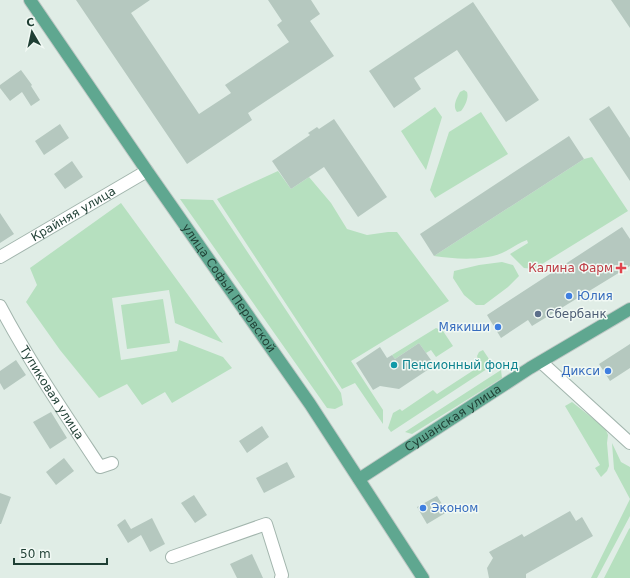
<svg xmlns="http://www.w3.org/2000/svg" width="630" height="578" font-family="'DejaVu Sans',sans-serif">
	<style>
		.green { fill: #b6e0bf }
		.building { fill: #b5c8bf }
		.lines { fill: none; stroke-linecap: round; stroke-linejoin: round }
		.minor-casing { stroke: #a2b5ad; stroke-width: 14 }
		.major-casing { stroke: #c0c9c6; stroke-width: 14 }
		.minor { stroke: #fff; stroke-width: 12 }
		.major { stroke: #5fa790; stroke-width: 12 }
		.health-dot { fill: #e0444e; stroke: #f1f9f4; stroke-width: 1.5 }
		.shop-dot { fill: #3f7fe0; stroke: #f1f9f4; stroke-width: 1.5 }
		.service-dot { fill: #5c6f8a; stroke: #f1f9f4; stroke-width: 1.5 }
		.culture-dot { fill: #0f9aa8; stroke: #f1f9f4; stroke-width: 1.5 }
		.labels { text-anchor: middle; dominant-baseline: central; stroke-width: 3; stroke-linejoin: round; paint-order: stroke }
		.street-label { font-size: 12px; fill: #1f3f34; stroke: #f1f9f4 }
		.health-label { font-size: 12px; fill: #be3a42; stroke: #f1f9f4; text-anchor: end }
		.shop-label { font-size: 12px; fill: #366cbe; stroke: #f1f9f4; text-anchor: start }
		.service-label { font-size: 12px; fill: #4e5e75; stroke: #f1f9f4; text-anchor: start }
		.culture-label { font-size: 12px; fill: #0d838f; stroke: #f1f9f4; text-anchor: start }
	</style>
	<rect width="100%" height="100%" fill="#e0ede6"/>
	<path class="green" d="M464,90L467,92C469,98 465,106 461,111L457,112C452,106 457,98 460,92Z
		M435,107L442,117L426,170L401,131Z
		M481,112L508,154L435,198L430,190L449,132Z
		M592,157L628,211L534,269L524,268L510,254L528,243L527,240C518,243 511,249 502,253C483,261 454,259 434,256L584,159Z
		M278,171L291,189L309,177L331,203L347,229L367,235L388,232H397L449,301L351,361L383,410V424L355,383L342,389L217,199Z
		M180,199L213,200L341,393L343,405L335,409L327,408Z
		M121,203L223,343L175,323L169,290L112,298L121,360L177,351L179,340L223,357L232,368L172,403L165,392L142,405L127,384L99,398L60,350L26,302L37,285L30,268Z
		M502,262L513,265L519,276L508,287L484,305H476L464,295L453,278L454,271L479,265Z
		M163,299L170,343L127,349L121,305Z
		M436,328L443,331L453,346L436,357L431,350L426,353L419,343L395,359L392,355Z
		M483,350L493,365L391,432L388,428L393,413L400,409L402,411L433,390L437,394L480,366L477,356L479,352Z
		M501,370L502,378L412,434L405,432Z
		M572,402L605,428L608,435L607,443L609,466L607,471L601,477L595,468L600,465L565,406Z
		M612,443L621,462L630,467V516L597,578H591L630,499L614,469Z
		M630,528V578H604L629,529Z"/>
	<path class="building" d="M76,0H150L131,13L199,114L231,93L225,85L289,42L277,25L282,21L268,0H311L320,14L310,21L334,56L248,113L252,120L187,164Z
		M611,0H630V28Z
		M473,2L539,100L506,122L457,50L414,78L421,89L394,108L369,71Z
		M21,70L32,85L31,86L40,100L31,106L22,92L10,101L0,88V85Z
		M609,106L630,138V181L589,119Z
		M334,119L387,197L358,217L324,167L291,189L272,161L310,135L308,133L317,127L319,129Z
		M60,124L69,138L44,155L35,141Z
		M569,136L584,159L434,256L420,234Z
		M72,161L83,177L65,189L54,174Z
		M0,213L14,234L0,243Z
		M622,227L630,239V266L532,326L528,320L501,338L487,315Z
		M419,343L431,360L428,362L432,367L399,389L380,386L373,390L356,363L380,347L387,358L392,355L395,359Z
		M630,344V368L610,381L599,364Z
		M16,360L26,375L4,390L0,383V371Z
		M51,412L67,438L50,449L33,422Z
		M262,426L269,437L247,453L239,441Z
		M64,458L74,471L56,485L46,472Z
		M287,462L295,477L264,493L256,478Z
		M0,493L11,497L1,524H0Z
		M194,495L207,515L195,523L181,503Z
		M437,496L447,512L427,524L417,507Z
		M570,511L576,521L582,517L593,536L526,574V578H489L487,568L493,558L489,552L522,534L524,537Z
		M152,518L165,544L150,552L141,535L128,543L117,525L125,519L131,529Z
		M252,554L263,578H237L230,564Z"/>
	<g class="lines">
		<defs>
			<g id="minor">
				<path id="s1" d="M0,257L147,171"/>
				<path id="s2" d="M0,306C29,361 65,414 100,467L112,463"/>
				<path d="M541,362L630,443"/>
				<path d="M172,557L266,524L282,575L281,578"/>
			</g>
			<g id="major">
				<path id="s3" d="M30,0L147,171L310,404L423,578"/>
				<path id="s4" d="M359,479L530,368L630,309"/>
			</g>
		</defs>
		<use href="#minor" class="minor-casing"/>
		<use href="#major" class="major-casing"/>
		<use href="#minor" class="minor"/>
		<use href="#major" class="major"/>
	</g>
	<path class="health-dot" d="M619 262h4v4h4v4h-4v4h-4v-4h-4v-4h4z"/>
	<g class="shop-dot">
		<circle cx="569" cy="296" r="4"/>
		<circle cx="498" cy="327" r="4"/>
		<circle cx="608" cy="371" r="4"/>
		<circle cx="423" cy="508" r="4"/>
	</g>
	<circle class="service-dot" cx="538" cy="314" r="4"/>
	<circle class="culture-dot" cx="394" cy="365" r="4"/>
	<g class="labels">
		<g class="street-label">
			<text stroke="none"><textPath href="#s1" startOffset="85">Крайняя улица</textPath></text>
			<text stroke="none"><textPath href="#s3" startOffset="350">улица Софьи Перовской</textPath></text>
			<text stroke="none"><textPath href="#s2" startOffset="101">Тупиковая улица</textPath></text>
			<text stroke="none"><textPath href="#s4" startOffset="112">Сушанская улица</textPath></text>
		</g>
		<g class="health-label">
			<text x="613" y="268">Калина Фарм</text>
		</g>
		<g class="shop-label">
			<text x="577" y="296">Юлия</text>
			<text x="490" y="327" text-anchor="end">Мякиши</text>
			<text x="600" y="371" text-anchor="end">Дикси</text>
			<text x="431" y="508">Эконом</text>
		</g>
		<g class="service-label">
			<text x="546" y="314">Сбербанк</text>
		</g>
		<g class="culture-label">
			<text x="402" y="365">Пенсионный фонд</text>
		</g>
	</g>
	<g transform="translate(32 32) rotate(351)" stroke="#f1f9f4" stroke-width="3" paint-order="stroke">
	<path d="M0-3L7 15L0 10L-7 15Z" fill="#1f3f34"/>
	<text y="-6" font-size="11" font-weight="bold" text-anchor="middle" fill="#1f3f34">С</text>
	</g>
	<path d="M14 558v6h93v-6" fill="none" stroke="#1f3f34" stroke-width="2"/>
	<text x="20" y="558" font-size="12" fill="#1f3f34" stroke="#f1f9f4" stroke-width="3" paint-order="stroke">50 m</text>
</svg>
